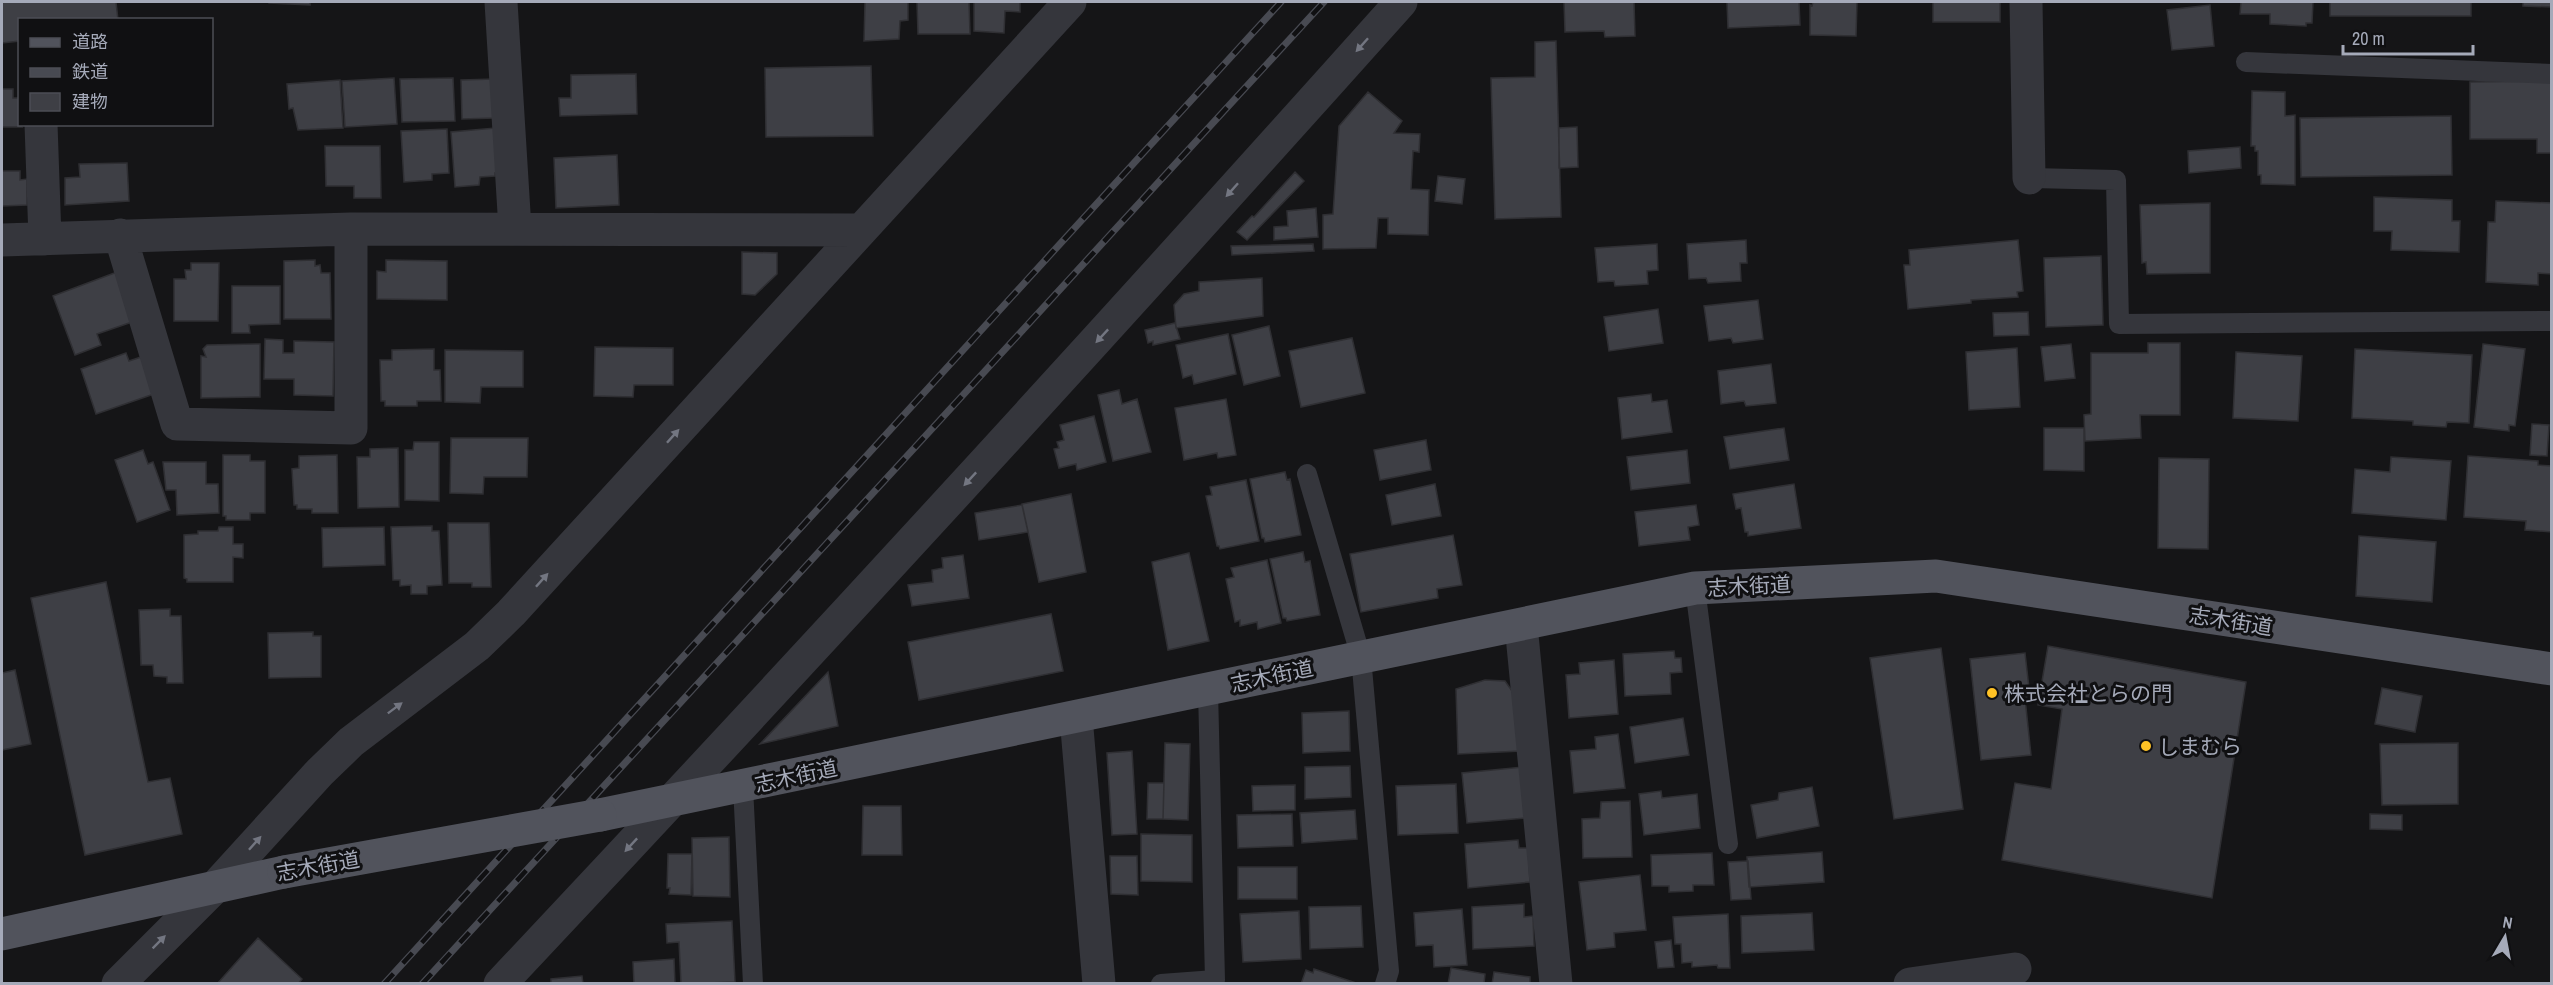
<svg xmlns="http://www.w3.org/2000/svg" width="2553" height="985" font-family="'Archivo Narrow','Noto Sans JP',sans-serif">
	<style>
		.building { fill: #3e3f45; stroke: #2f2f33; stroke-width: 1.5 }
		.lines { fill: none; stroke-linecap: round; stroke-linejoin: round }
		.service { stroke: #35363c; stroke-width: 20 }
		.minor { stroke: #35363c; stroke-width: 33 }
		.primary { stroke: #51535c; stroke-width: 33 }
		.rail-casing { stroke: #484a52; stroke-width: 7 }
		.rail { stroke: #101012; stroke-width: 4.5; stroke-dasharray: 14; stroke-linecap: butt }
		.primary-bridge { stroke: #51535c; stroke-width: 33 }
		.oneway { fill: #737681 }
		.poi-dot { fill: #ffc225; stroke: #101012; stroke-width: 2 }
		.labels { text-anchor: middle; dominant-baseline: central; stroke-width: 6; stroke-linejoin: round; paint-order: stroke }
		.street-label { font-size: 21px; fill: #a5aab9; stroke: #101012 }
		.poi-label { font-size: 21px; fill: #a5aab9; stroke: #101012; text-anchor: start }
	</style>
	<rect width="100%" height="100%" fill="#151517"/>
	<path class="building" d="M2,2H116L118,20H20V41L2,43Z
		M269,2H310V5L269,3Z
		M865,2H908V20L900,21L899,39L864,41Z
		M917,2H969L970,34H918Z
		M974,2H1020V12L1005,11L1004,33L974,31Z
		M1564,2H1634L1635,36L1605,37L1604,31L1565,32Z
		M1727,2H1799L1800,25L1728,28Z
		M1813,2H1857L1856,36L1810,35V5L1812,6Z
		M1933,2H2000V22H1933Z
		M2241,2H2313L2312,23H2306V26L2270,24V14H2240Z
		M2330,2H2471V16H2330Z
		M2523,2H2552V7L2523,6Z
		M2210,5L2214,46L2172,50L2167,10Z
		M1556,41L1561,217L1495,219L1491,78L1535,77V42Z
		M871,66L873,136L766,137L765,68Z
		M636,74L637,114L560,116L559,98H571V75Z
		M394,78L397,124L345,127L342,81Z
		M453,78L455,121L402,122L400,79Z
		M494,79L495,118L462,119L461,80Z
		M340,80L343,128L298,130L293,108L289,109L287,84Z
		M2552,81V153H2537V139H2470V82Z
		M2,89H13V98H20V124L22,127H2Z
		M2252,91L2285,92V116L2295,115V185L2261,184V175H2258V151H2255V146H2251Z
		M1368,92L1402,121L1394,133L1420,134L1419,152L1413,151L1411,189L1429,190L1428,235L1388,234V218H1378L1376,248L1323,249V215L1333,214L1339,126Z
		M2451,116L2452,175L2301,177L2300,118Z
		M1577,127L1578,167L1559,168V128Z
		M495,128L498,173H495V176L480,177L479,185L455,187L451,132Z
		M447,129L449,173L432,174V180L404,182L401,131Z
		M325,146H380L381,198H354V186H326Z
		M2240,147L2241,168L2189,173L2188,151Z
		M617,155L619,205L556,208L554,158Z
		M127,163L129,201L65,205V178L80,177L79,164Z
		M2,171H20V180L27,179V205L2,206Z
		M1295,172L1304,181L1247,240L1237,232L1252,216L1254,217Z
		M1438,176L1465,179L1462,204L1435,201Z
		M2374,197L2452,200V221H2460L2459,252L2391,250L2392,231H2374Z
		M2496,201L2552,203V274L2538,273V285L2486,282L2488,222H2495Z
		M2210,203V273L2147,274L2146,262L2142,263L2140,205Z
		M1316,208L1318,237L1274,240V227L1288,226L1287,211Z
		M1746,240L1747,263H1740L1741,281L1708,283L1706,278L1689,279L1687,244Z
		M2018,240L2023,291L2017,292L2018,297L1971,300V303L1908,309L1904,265H1910L1909,250Z
		M1313,244L1314,251L1232,255L1231,246Z
		M1657,244L1658,270L1647,271L1648,284L1615,286L1614,281L1598,282L1595,248Z
		M742,252L777,253V274L755,295L742,294Z
		M2101,256L2103,325L2046,327L2044,258Z
		M315,260V266L320,265L321,273H330L331,319H284V261Z
		M386,260L447,261V300L377,299V271L386,272Z
		M191,263H219L218,321H174V279H186L185,270H191Z
		M117,272L135,321L97,334L101,345L75,355L53,296Z
		M1262,278L1263,316L1176,328L1174,305L1184,294L1199,291V282Z
		M232,286H280V324L249,325L250,333H232Z
		M1758,300L1763,339L1733,343L1731,338L1709,341L1704,306Z
		M1658,309L1663,343L1609,351L1604,317Z
		M2028,312L2029,335L1994,336L1993,313Z
		M1175,323L1180,339L1153,345V341L1148,343L1145,330Z
		M1269,326L1280,376L1244,385L1232,335Z
		M1228,334L1236,374L1194,384L1192,375L1183,378L1176,345Z
		M1352,338L1365,393L1301,407L1289,351Z
		M265,339L283,340V353H294V341L334,342L333,396L294,395V379H264Z
		M2148,343H2180V415H2140L2141,438L2085,441L2084,415L2091,414V353H2148Z
		M260,344V397L201,398V356L206,357L203,349L207,345Z
		M2071,344L2075,378L2045,381L2041,347Z
		M2483,344L2525,349L2515,426L2509,425V431L2474,427Z
		M595,347L673,348V385H634L633,397L594,396Z
		M2017,348L2020,407L1969,410L1966,352Z
		M434,349V370H440L441,401H417V406H385V401H381L380,360H392V350Z
		M2355,349L2472,355L2469,423L2447,422L2446,427L2413,425V421L2352,418Z
		M445,350L523,351V387H481L480,403L445,402Z
		M2236,352L2302,356L2298,421L2233,418Z
		M126,353L129,361L141,357L154,394L96,414L81,369Z
		M1771,364L1776,403L1746,406L1744,401L1721,404L1718,371Z
		M1119,390L1122,404L1137,399L1151,452L1113,461L1098,395Z
		M1651,394L1652,402L1667,400L1672,432L1622,439L1618,398Z
		M1226,399L1236,455L1218,458L1217,453L1184,460L1175,408Z
		M1094,416L1106,462L1077,470L1076,464L1059,468L1054,449L1059,448L1057,442L1064,440L1060,425Z
		M2532,424L2549,425L2547,456L2530,455Z
		M1784,428L1789,460L1730,469L1724,437Z
		M2044,428H2084V471L2044,470Z
		M451,438H528L527,477H484L483,494L450,493Z
		M1426,440L1431,470L1380,480L1374,450Z
		M414,442H439V501L405,500V450H413Z
		M398,448L399,507L358,508L357,457H370V449Z
		M143,450L148,464L153,462L170,510L137,522L115,460Z
		M1687,450L1690,483L1631,490L1627,457Z
		M223,455H250V461H265V513H250V520H226V516H223Z
		M337,455L338,513H312V509H297V505H294L292,469L299,468V456Z
		M2468,456L2538,461V465L2552,466V532L2525,530L2526,521L2464,517Z
		M2391,457L2451,461L2446,520L2352,513L2355,469L2390,472Z
		M2159,458L2209,459L2208,549L2158,548Z
		M163,462H206V484H218L219,513L177,515L176,490H166Z
		M1285,472L1287,480L1290,479L1301,535L1265,542L1264,538H1262L1250,479Z
		M1246,480L1259,541L1220,549L1219,546H1217L1206,496L1212,495L1210,487Z
		M1435,484L1441,516L1392,525L1386,495Z
		M1794,484L1801,528L1748,536V532H1745L1741,508L1736,509L1733,494Z
		M1071,494L1086,572L1039,582L1022,504Z
		M1022,505L1028,532L979,540L975,513Z
		M1696,505L1699,525L1688,527L1690,540L1639,546L1635,512Z
		M448,523H489L491,587H472V583H449Z
		M432,526V531H439L442,585L427,586V594H411V585L400,586V580H393L391,527Z
		M219,527H233V544H243V558L233,557V582H187V579L184,578V535L198,534V531H218Z
		M384,527L385,565L323,567L322,528Z
		M1453,535L1462,585L1437,589L1438,598L1361,612L1350,554Z
		M2359,536L2436,542L2432,602L2356,596Z
		M1303,552L1305,562L1310,561L1320,615L1287,621L1286,618H1283L1270,559Z
		M1189,553L1209,641L1168,650L1152,562Z
		M963,555L969,598L912,606L908,585L933,582L932,570L943,568L942,558Z
		M1267,560L1281,623L1258,629L1257,622L1240,626V620L1235,622L1226,579L1234,577L1231,568Z
		M106,582L148,782L170,778L182,834L85,855L31,598Z
		M170,609V616H181L183,683H167V677L154,676L153,665H141L139,610Z
		M1051,614L1063,671L919,700L908,642Z
		M313,632V636H321V677L269,678L268,633Z
		M2048,646L2246,682L2212,898L2002,860L2015,783L2051,789L2062,709L2038,705Z
		M1941,648L1963,809L1894,819L1870,658Z
		M1674,651L1675,658H1681L1682,672L1670,673L1671,694L1625,696L1623,654Z
		M2025,653L2030,697L2025,698L2031,755L1981,760L1970,659Z
		M1614,660L1618,714L1569,718L1566,675L1580,674L1579,663Z
		M15,670L31,744L2,750V673Z
		M828,672L838,726L760,744Z
		M1485,680L1505,681L1517,698L1521,751L1458,754L1456,689Z
		M2382,688L2422,696L2415,732L2375,724Z
		M1349,711L1350,751L1303,753L1302,713Z
		M1683,718L1689,755L1635,763L1630,727Z
		M1618,734L1625,788L1574,793L1570,751L1596,749L1595,737Z
		M1165,743L1190,744L1188,820L1163,819Z
		M2458,743V804L2382,805L2380,744Z
		M1132,751L1137,834L1112,835L1107,753Z
		M1350,766L1351,797L1305,799V767Z
		M1523,767L1527,818L1467,823L1462,773Z
		M1148,783H1164L1163,819H1147Z
		M1456,784L1458,833L1398,835L1396,786Z
		M1295,785V810L1253,811L1252,786Z
		M1812,787L1819,826L1757,838L1751,805L1778,800L1779,793Z
		M1661,791L1662,798L1697,794L1700,828L1644,835L1639,794Z
		M1630,801L1632,857L1583,858L1582,819L1600,818L1601,802Z
		M863,806H901L902,855H862Z
		M1355,810L1357,839L1302,843L1300,813Z
		M1292,814L1293,846L1238,848L1237,815Z
		M2370,814L2402,815V830L2370,829Z
		M1141,834L1192,835V882L1141,881Z
		M729,837L730,897L693,896L692,838Z
		M1518,840L1519,848H1528L1530,882L1468,888L1465,844Z
		M1822,852L1824,882L1749,887L1747,857Z
		M1712,853L1714,885H1693V891L1669,892V886H1652L1651,855Z
		M668,854H692L691,895L669,894L670,888H667Z
		M1110,856H1137L1138,895L1111,894Z
		M1748,861L1751,899L1731,900L1728,862Z
		M1238,867H1297V899H1238Z
		M1640,875L1646,930L1614,933L1615,947L1587,950L1579,882Z
		M1524,904V917L1533,916L1534,946L1473,949L1472,907Z
		M1361,906L1363,947L1310,949L1309,907Z
		M1462,909L1467,965L1434,967L1433,945L1416,946L1414,913Z
		M1299,911L1301,959L1243,962L1240,914Z
		M1812,913L1814,950L1742,953L1741,916Z
		M1728,914L1730,968H1718L1717,965L1692,967V962L1682,963L1681,944H1675L1673,917Z
		M732,921L735,982L681,984L679,942L667,943L666,924Z
		M258,938L302,979L298,984H217Z
		M1671,940L1674,967L1658,968L1655,942Z
		M674,959L675,984H634L633,962Z
		M1451,968L1485,974L1484,984H1448Z
		M1314,969L1359,984H1301L1306,970L1313,973Z
		M1494,972L1530,977V984H1492Z
		M582,976L583,984H551V979Z"/>
	<g class="lines">
		<path class="service" d="M2246,62L2552,74
			M2029,178L2116,180L2119,324L2552,321
			M1307,474L1361,657L1389,971L1385,984
			M1695,588L1728,844
			M743,787L753,984
			M1161,984L1215,980L1208,690"/>
		<path class="minor" d="M501,2L515,229
			M2026,2L2029,178
			M41,124L45,239
			M120,235L177,424L351,428V229
			M2,240L351,229L861,230
			M1521,625L1556,984
			M1076,717L1099,984
			M118,984L216,886L320,772L351,742L477,646L511,613L1070,2
			M500,984C805,660 1105,333 1401,2
			M1910,984L2015,969"/>
		<path class="primary" d="M600,815L1695,588L1936,576L2552,669
			M2,934L284,872"/>
		<defs>
			<path id="rail" d="M384,984L1281,2
				M422,984L1324,2"/>
		</defs>
		<use href="#rail" class="rail-casing"/>
		<use href="#rail" class="rail"/>
		<path class="primary-bridge" d="M284,872L600,815"/>
	</g>
	<defs><path id="oneway-solid" d="M-6-.8H1V-3.2L6.5 0L1 3.2V.8H-6Z" transform="scale(1.5)"/></defs>
	<g class="oneway">
		<use href="#oneway-solid" transform="translate(1362 45) rotate(132)"/>
		<use href="#oneway-solid" transform="translate(1232 190) rotate(132)"/>
		<use href="#oneway-solid" transform="translate(1102 336) rotate(133)"/>
		<use href="#oneway-solid" transform="translate(673 436) rotate(-48)"/>
		<use href="#oneway-solid" transform="translate(970 479) rotate(133)"/>
		<use href="#oneway-solid" transform="translate(542 580) rotate(-48)"/>
		<use href="#oneway-solid" transform="translate(395 708) rotate(-37)"/>
		<use href="#oneway-solid" transform="translate(255 843) rotate(-48)"/>
		<use href="#oneway-solid" transform="translate(631 845) rotate(133)"/>
		<use href="#oneway-solid" transform="translate(159 942) rotate(-45)"/>
	</g>
	<g class="poi-dot">
		<circle cx="1992" cy="693" r="6"/>
		<circle cx="2146" cy="746" r="6"/>
	</g>
	<g class="labels">
		<g class="street-label">
			<text transform="translate(1749 586) rotate(-3)">志木街道</text>
			<text transform="translate(2231 621) rotate(9)">志木街道</text>
			<text transform="translate(1272 676) rotate(-12)">志木街道</text>
			<text transform="translate(796 776) rotate(-12)">志木街道</text>
			<text transform="translate(318 866) rotate(-10)">志木街道</text>
		</g>
		<g class="poi-label">
			<text x="2004" y="693">株式会社とらの門</text>
			<text x="2158" y="746">しまむら</text>
		</g>
	</g>
	<rect width="2553" height="985" fill="none" stroke="#a5aab9" stroke-width="6"/>
	<rect x="18" y="18" width="195" height="108" fill="#101012" stroke="#4c4e55" stroke-width="1.5"/>
	<rect x="30" y="38" width="30" height="9" fill="#51535c" stroke="#4c4e55" stroke-width="1.5"/>
	<text x="72" y="48" font-size="18" fill="#a5aab9">道路</text>
	<rect x="30" y="68" width="30" height="9" fill="#484a52" stroke="#4c4e55" stroke-width="1.5"/>
	<text x="72" y="78" font-size="18" fill="#a5aab9">鉄道</text>
	<rect x="30" y="93" width="30" height="18" fill="#3e3f45" stroke="#4c4e55" stroke-width="1.5"/>
	<text x="72" y="108" font-size="18" fill="#a5aab9">建物</text>
	<g transform="translate(2505 937) rotate(10)" stroke="#101012" stroke-width="4.5" paint-order="stroke">
	<path d="M0-4.5L10 22L0 15L-10 22Z" fill="#a5aab9"/>
	<text y="-9" font-size="16" font-weight="bold" text-anchor="middle" fill="#a5aab9">N</text>
	</g>
	<path d="M2343 45v9h130v-9" fill="none" stroke="#a5aab9" stroke-width="3"/>
	<text x="2352" y="45" font-size="18" fill="#a5aab9" stroke="#101012" stroke-width="4.5" paint-order="stroke">20 m</text>
</svg>
